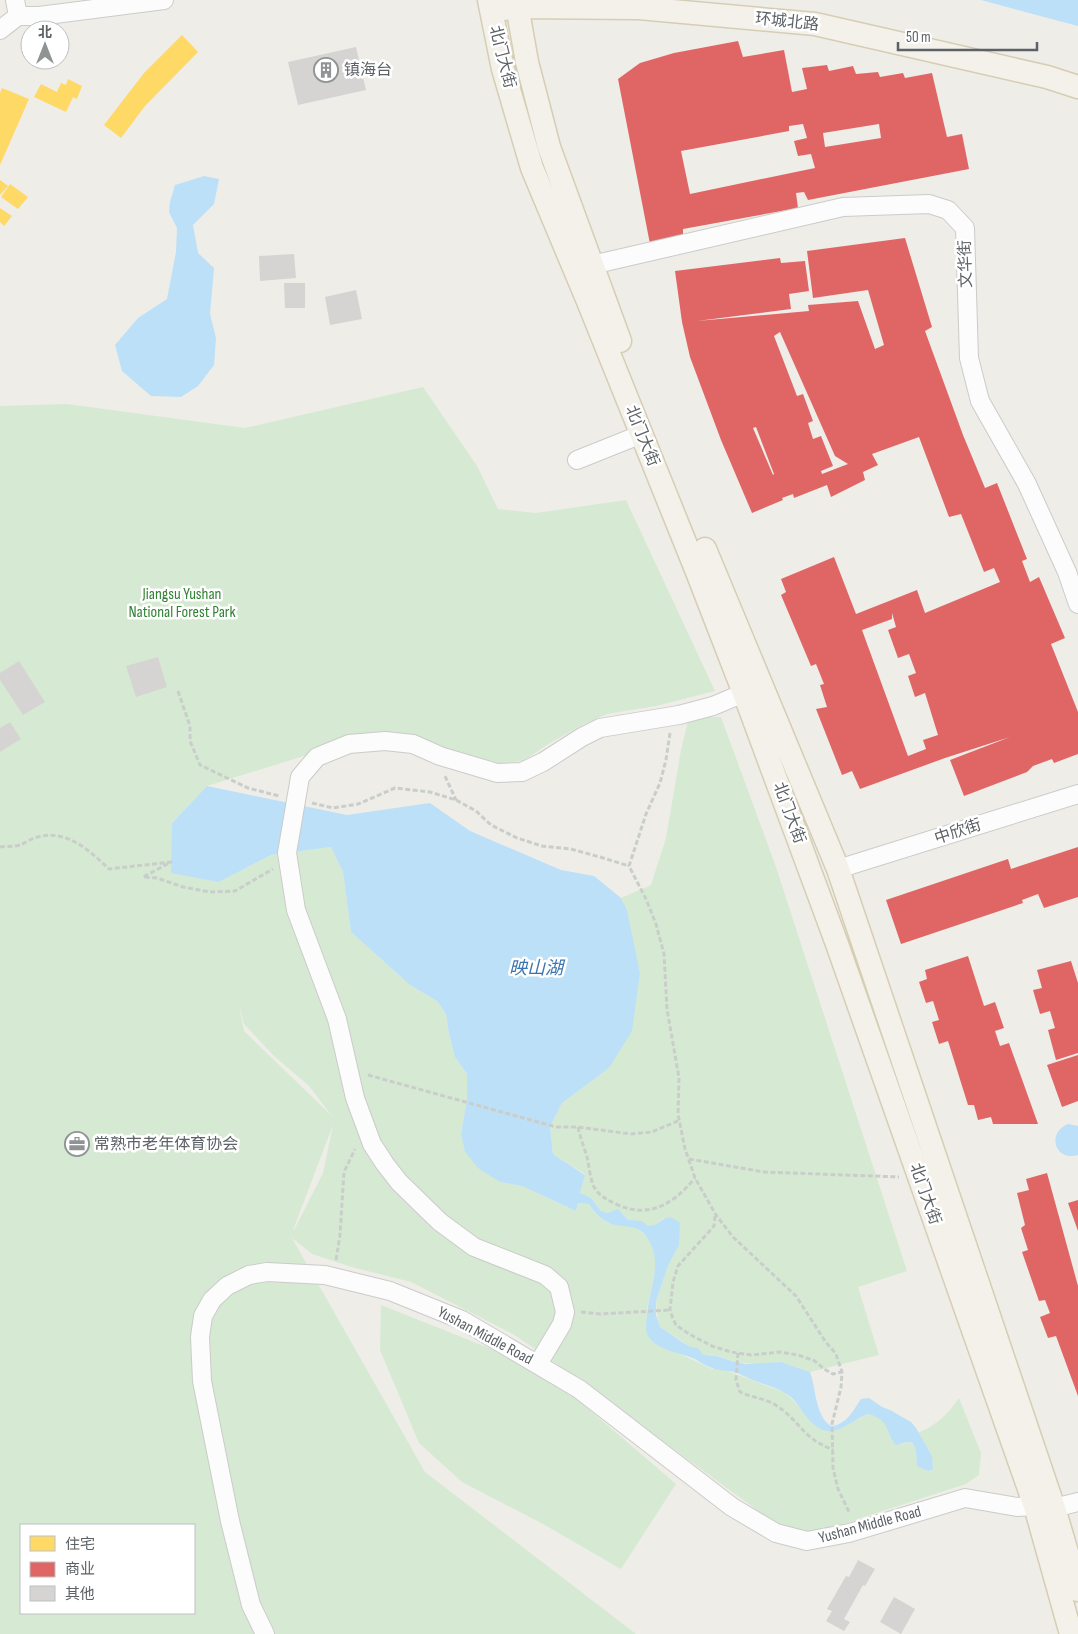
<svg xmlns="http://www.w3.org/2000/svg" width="1078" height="1634" font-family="'Sofia Sans Condensed','Noto Sans SC',sans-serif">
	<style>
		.green { fill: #d6ead3; fill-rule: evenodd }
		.water { fill: #bce0f8 }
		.homes { fill: #ffd966 }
		.shops { fill: #e06666; fill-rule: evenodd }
		.building { fill: #d5d4d2 }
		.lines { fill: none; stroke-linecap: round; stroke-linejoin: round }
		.minor-casing { stroke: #cbcbca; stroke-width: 20 }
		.major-casing { stroke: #d6cdb5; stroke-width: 25 }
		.path { stroke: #c9cecb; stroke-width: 3; stroke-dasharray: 5 2.5; stroke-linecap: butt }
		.minor { stroke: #fcfcfc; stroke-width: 18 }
		.major { stroke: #f3f1e9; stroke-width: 22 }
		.labels { text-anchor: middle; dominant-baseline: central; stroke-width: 5; stroke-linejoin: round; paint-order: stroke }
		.street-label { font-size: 16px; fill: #5d6267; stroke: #fff }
		.poi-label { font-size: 16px; fill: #5d6267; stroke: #fff; text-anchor: start }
		.park-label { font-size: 16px; fill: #318233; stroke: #fff }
		.water-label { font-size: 18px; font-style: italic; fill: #3c75ad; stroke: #fff }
	</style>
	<rect width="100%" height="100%" fill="#eeede8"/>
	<path class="green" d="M423,387L477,466L498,509L536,513L626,500L715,691L656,706L607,714L584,724L550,743L523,761L490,764L375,734L207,786L172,823L219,882L271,855L331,847L343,872L351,932L410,985L437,1001L446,1014L449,1034L455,1057L467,1074V1100L461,1132L500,1182L522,1186L576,1211L578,1203L589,1204C596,1216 606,1224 620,1226C624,1226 629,1225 632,1226C637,1227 641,1232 645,1235C665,1255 651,1287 647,1310L676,1352L712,1369L725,1370L786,1393L819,1428L845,1426L852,1422L869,1414C885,1419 888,1426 893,1442L902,1444L907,1442C916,1444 916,1449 916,1458L932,1456L918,1433C938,1424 947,1415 959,1398L981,1453L979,1475L966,1484L818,1532L803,1534L776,1524L567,1371L513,1334L411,1282L355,1268L312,1254L292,1238L425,1472L636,1634H0V406L67,404L245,428ZM239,1004L244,1024L273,1055L309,1086L332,1116L244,1031ZM333,1125L323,1173L294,1230H293ZM21,1525H194V1613H21Z
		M689,717H721L776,867L907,1271L858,1287L879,1355L810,1372L781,1362L756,1364L737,1362L716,1356L710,1357L703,1354L698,1348L691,1347L672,1335L660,1327L658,1322L656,1301L668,1266L679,1245L664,1218L652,1226H648L628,1220L623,1214L611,1211L607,1213L601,1211L591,1198L580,1194L585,1174L553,1154L550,1127L562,1103L609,1068L635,1002L640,973L621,898L651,885L666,838L681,750Z
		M381,1305L489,1348L571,1394L676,1484L621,1569L543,1524L462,1482L419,1443L380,1350Z"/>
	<path class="water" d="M981,0H1078V26Z
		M204,176L219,179L214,204L193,225L198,253L214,268L210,314L216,338L214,365L198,386L181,397L151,396L122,371L115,345L138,318L167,299L176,252L177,228L169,212L170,202L175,185Z
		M207,786L347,815L430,803L470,831L561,870L594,876L621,898L627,910L640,973L632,1031L609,1068L562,1103L550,1127L553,1154L585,1175L580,1193L591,1198L601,1211L607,1213L618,1209L628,1220L642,1221L648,1226C662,1226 664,1209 680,1223L679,1245L668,1266L656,1301V1315L660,1327L682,1342L691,1347L698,1348L703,1354L709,1356H716L732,1361L746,1364L781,1362L810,1372C816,1388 815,1416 831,1426C847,1425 854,1409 861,1399L869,1398L882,1407L890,1410L911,1422L916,1428L932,1456L933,1469L928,1471L917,1466C916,1459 918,1442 908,1442C904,1442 899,1445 896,1445C884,1431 892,1422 869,1414C857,1417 840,1433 828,1431C807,1428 802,1404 787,1394C775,1386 760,1384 748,1378C743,1376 739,1373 734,1372C727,1370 718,1371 712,1368C706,1366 700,1362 695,1359C681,1353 656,1350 648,1336C645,1330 646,1323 647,1317C648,1291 664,1264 648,1239C639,1224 629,1228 615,1225C604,1222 595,1214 589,1204L578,1203L576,1211L522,1186L500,1182L478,1168L465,1152L461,1133L467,1100V1074L455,1057L449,1034L446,1014L437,1001L410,985L351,932L343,872L331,847L271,855L219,882L171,873L172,823Z
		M1068,1124L1078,1126V1155C1055,1162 1046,1133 1068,1124Z"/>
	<path class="homes" d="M182,35L198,52L145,106L121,138L104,125L144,73Z
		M68,79L82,86L77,99L73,97L66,112L34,97L41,84L57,92L61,83L66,85Z
		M2,88L29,99L0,165V93Z
		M0,180L8,186L0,195Z
		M10,184L28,197L18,209L1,197Z
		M0,208L12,216L4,226L0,222Z"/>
	<path class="shops" d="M738,41L743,57L784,50L792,92L807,89L802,68L827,65L829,71L853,66L856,74L878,72L880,77L903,73L905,78L932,73L947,137L962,134L969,169L808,200L804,192L796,193L798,208L683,229V238L650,244L618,79L640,63L674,53ZM803,124L807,138L794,141L798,156L811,154L815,168L690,194L681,151L789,131V126ZM879,124L881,138L825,147L823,133Z
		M905,238L932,327L925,331L963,435L985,488L997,483L1027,559L1022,561L1030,582L1039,577L1065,638L1051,644L1078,712V754L1054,763L1052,759L1033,766L1027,772L964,796L950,760L1010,737L945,758L860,789L852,771L842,775L816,709L827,707L820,685L824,684L816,664L811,666L781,595L786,592L781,579L834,557L856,614L917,590L925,613L1000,582L994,568L984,572L961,514L949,517L919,437L872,454L878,465L863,472L865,480L831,497L827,485L794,498L793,494L782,498L783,500L752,513L721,440L690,357L682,322L675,271L780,258L781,263L805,261L809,291L789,294L791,309L697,321L809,311L808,305L858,301L875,349L884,345L868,290L813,298L807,251ZM780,332L835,456L848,464L822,474L821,471L833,466L821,436L813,439L808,423L813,421L803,394L797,396L774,336ZM756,427L774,474L773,475L753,428ZM892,613L896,627L888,630L898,658L909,654L916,673L908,676L915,697L925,693L938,735L923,740L926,749L908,756L862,630L892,619Z
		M1078,847V897L1044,908L1038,894L1022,900L1023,903L901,944L886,900L1008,859L1011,869Z
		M968,956L984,1006L995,1002L1004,1028L995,1031L1000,1046L1009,1043L1038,1124H993L991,1117L978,1120L974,1105H968L948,1041L939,1044L932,1022L939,1020L933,1001L926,1003L919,982L927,979L925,970Z
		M1071,961L1078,983V1053L1056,1060L1048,1030L1055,1028L1050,1011L1040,1014L1033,990L1042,988L1037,970Z
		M1078,1055V1101L1062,1107L1047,1065Z
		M1047,1173L1078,1286V1396L1056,1336L1048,1338L1040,1317L1050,1313L1045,1300L1039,1301L1022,1252L1028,1250L1021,1228L1025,1225L1017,1193L1029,1190L1026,1179Z
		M1078,1200V1231L1068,1203Z"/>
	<path class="building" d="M356,47L366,90L298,105L288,62Z
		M294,254L296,278L260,281L259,256Z
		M284,283H305V308H285Z
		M356,290L362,319L330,325L325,297Z
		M158,657L167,687L136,697L126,666Z
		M19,661L45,702L23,715L0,680V673Z
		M10,722L21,739L0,752V728Z
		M858,1560L875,1569L865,1586L863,1585L844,1619L850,1622L844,1631L826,1621L832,1611L827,1609L846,1576L849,1577Z
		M894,1597L915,1609L901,1634L880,1622Z"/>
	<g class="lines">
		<defs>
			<path id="minor" d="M15,0L18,16
				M18,16H39L164,0
				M0,30L18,16
				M592,265L843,207L929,204L948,210L965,228L969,358L980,401L1027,484L1067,572L1078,604
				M577,460L642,434
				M838,869L1078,794
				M538,1364L562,1324L565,1312L559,1287L545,1275L474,1247L440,1222L399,1182L385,1164L372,1144L355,1098L337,1019L296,910L287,853L300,777L317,757L349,744L385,741L413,744L440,756L497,773L522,772L543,762L582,737L600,728L679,715L713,706L744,693
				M265,1634L251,1605L230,1521L202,1381L200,1337L203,1316L212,1300L227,1286L249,1275L267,1272L325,1275L390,1291L462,1320L579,1389L732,1507L776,1533L807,1541L849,1533L965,1498L1017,1507L1035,1506L1054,1508L1078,1502"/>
			<path id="major" d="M489,0L503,69L532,168L587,299L697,572L744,693L837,944L1035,1506L1071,1634
				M516,0L527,62L549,147L620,341
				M504,9L517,7L639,8L815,24L1047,77L1078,87
				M705,549L838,869L1054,1508L1078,1590"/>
		</defs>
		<use href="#minor" class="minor-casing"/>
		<use href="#major" class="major-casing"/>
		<path class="path" d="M178,691L190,726V741L200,765L248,788L279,796
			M670,733L666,760L660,783L646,814L629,866L646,899L656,924L664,954L667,1009L679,1078L678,1114L685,1149L691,1166L695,1178L716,1215L733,1237L796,1296L825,1341L836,1354L842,1372L841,1387L832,1424L833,1468L838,1489L850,1514
			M445,776L456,800
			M312,803L333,808L358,804L395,788L430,792L456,800L476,811L491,825L517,838L542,846L571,849L600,857L629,866
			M0,847C6,846 14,847 20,845C26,843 31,838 38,837C67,829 90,851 109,869L171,862L143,877L157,878L183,887L210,892L235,891L273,869
			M368,1075L556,1127H578L631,1134L652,1132L680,1120
			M578,1127C580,1137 584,1147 587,1157C589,1166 590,1178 594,1187C600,1197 608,1200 618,1205C651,1219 674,1203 695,1178
			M689,1159L764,1172L899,1177
			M715,1216L714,1226L678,1266L673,1282L670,1310L673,1319L676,1325L689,1334L712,1346L731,1352L751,1355L780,1352L798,1355L815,1361L824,1369L833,1374L842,1372
			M336,1260L340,1235L344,1172L355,1149
			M581,1312L600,1314L670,1310
			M738,1353L736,1380L740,1392C752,1398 766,1398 777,1406C790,1414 798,1426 809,1436C816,1442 824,1446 833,1450"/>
		<use href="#minor" class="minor"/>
		<use href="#major" class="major"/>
	</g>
	<defs>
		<symbol id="building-ring" viewBox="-11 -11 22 22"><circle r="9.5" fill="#fff" stroke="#909394" stroke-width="1.5"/><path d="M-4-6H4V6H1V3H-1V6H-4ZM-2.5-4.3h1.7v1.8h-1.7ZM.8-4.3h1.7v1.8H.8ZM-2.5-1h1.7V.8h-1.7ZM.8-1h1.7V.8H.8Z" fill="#909394"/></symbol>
		<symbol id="office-ring" viewBox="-11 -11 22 22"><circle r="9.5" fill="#fff" stroke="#909394" stroke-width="1.5"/><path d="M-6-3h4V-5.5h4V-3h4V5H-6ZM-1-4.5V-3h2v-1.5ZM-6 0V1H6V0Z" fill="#909394"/></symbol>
	</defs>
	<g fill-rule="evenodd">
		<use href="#building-ring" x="312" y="56" width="28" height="28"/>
		<use href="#office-ring" x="63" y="1130" width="28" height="28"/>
	</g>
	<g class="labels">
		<g class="street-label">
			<text transform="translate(787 22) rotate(6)">环城北路</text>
			<text transform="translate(502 57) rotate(76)">北门大街</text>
			<text transform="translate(966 264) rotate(-92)">文华街</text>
			<text transform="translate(642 436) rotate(68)">北门大街</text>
			<text transform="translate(789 813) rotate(70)">北门大街</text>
			<text transform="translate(958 832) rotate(-18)">中欣街</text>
			<text transform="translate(925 1194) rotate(71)">北门大街</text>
			<text transform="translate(485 1336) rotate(28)">Yushan Middle Road</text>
			<text transform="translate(870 1525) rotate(-15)">Yushan Middle Road</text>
		</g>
		<g class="poi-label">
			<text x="344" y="70">镇海台</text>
			<text x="94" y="1144">常熟市老年体育协会</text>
		</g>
		<g class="park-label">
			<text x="182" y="594">Jiangsu Yushan<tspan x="182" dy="18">National Forest Park</tspan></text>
		</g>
		<g class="water-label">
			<text x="536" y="968">映山湖</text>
		</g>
	</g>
	<rect x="20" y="1524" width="175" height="90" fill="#ffffff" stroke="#bec0c2"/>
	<rect x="30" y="1536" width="25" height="15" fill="#ffd966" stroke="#bec0c2"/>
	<text x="65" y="1549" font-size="15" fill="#5d6267">住宅</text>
	<rect x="30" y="1562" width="25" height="15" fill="#e06666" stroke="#bec0c2"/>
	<text x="65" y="1574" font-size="15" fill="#5d6267">商业</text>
	<rect x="30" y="1586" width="25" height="15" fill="#d5d4d2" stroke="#bec0c2"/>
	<text x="65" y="1599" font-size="15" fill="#5d6267">其他</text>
	<g transform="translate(45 45)"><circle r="24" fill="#ffffff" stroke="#bec0c2"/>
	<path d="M0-4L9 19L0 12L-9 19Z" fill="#909394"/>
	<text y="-8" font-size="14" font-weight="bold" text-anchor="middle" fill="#5d6267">北</text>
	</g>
	<path d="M898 42v8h139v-8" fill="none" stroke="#5d6267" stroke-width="2.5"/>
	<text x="906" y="42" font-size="15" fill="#5d6267" stroke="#ffffff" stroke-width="4" paint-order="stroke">50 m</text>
</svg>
